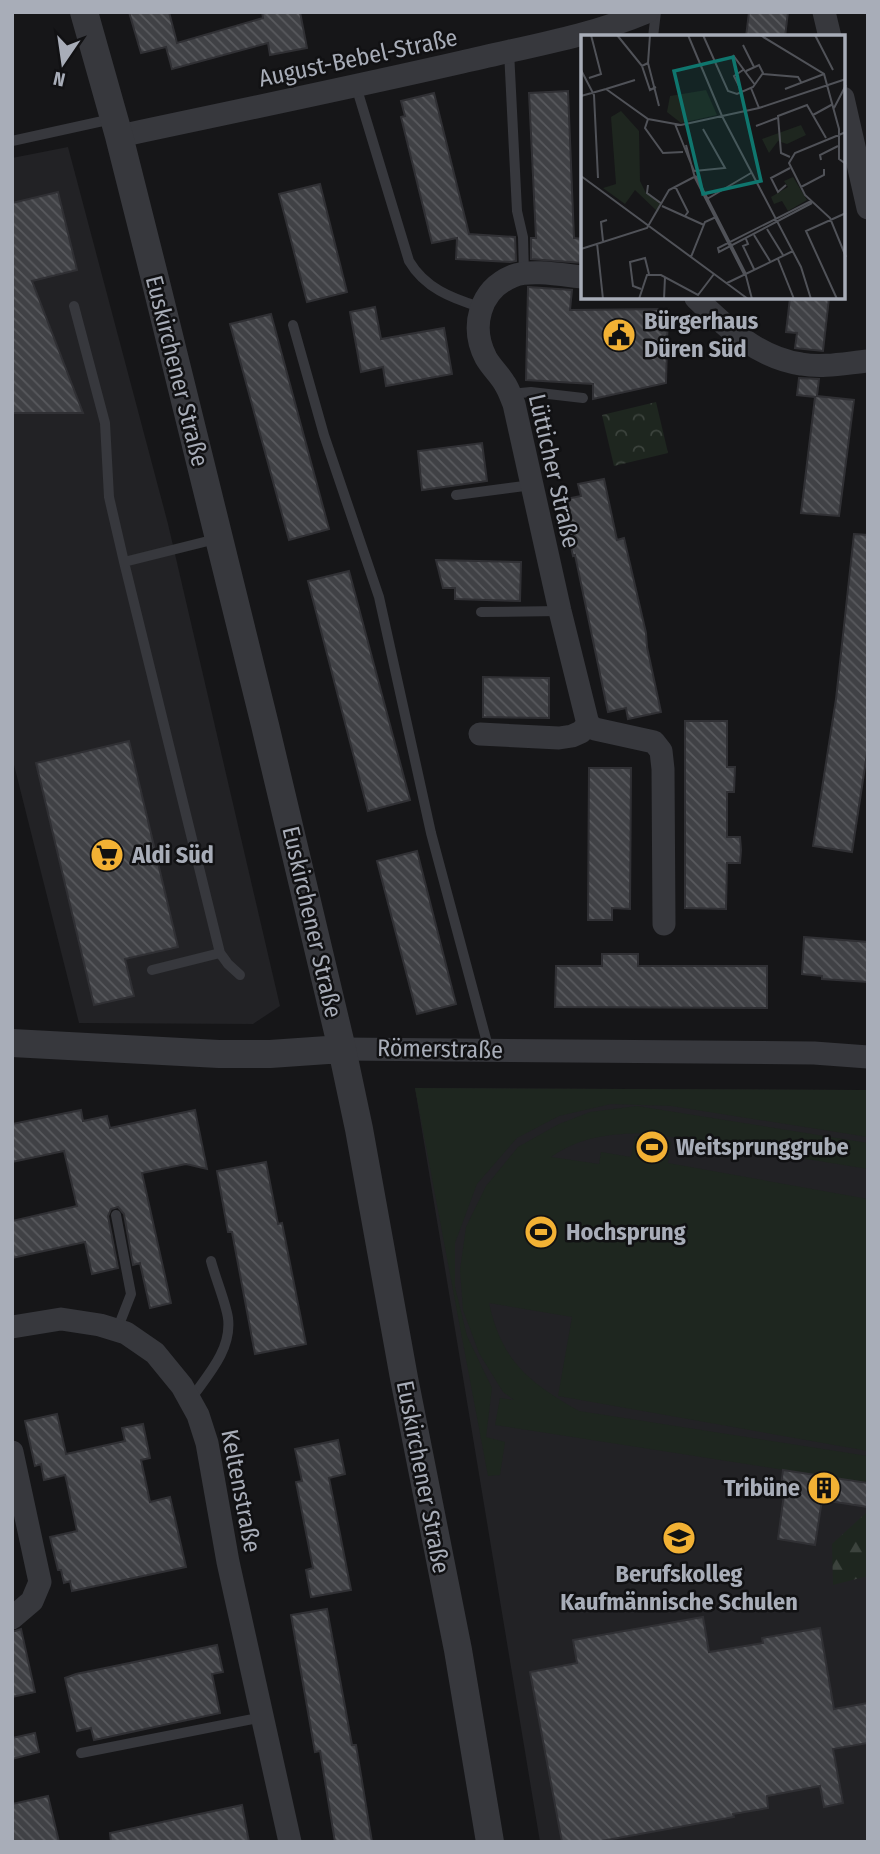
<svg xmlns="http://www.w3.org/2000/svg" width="880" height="1854" font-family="'Fira Sans Condensed',sans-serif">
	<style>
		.built { fill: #222225 }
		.green { fill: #1e261f }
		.forest { fill: url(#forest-firs) }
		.park { fill: url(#park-crowns) }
		.building { fill: url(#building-back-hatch); stroke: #303034; stroke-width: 2 }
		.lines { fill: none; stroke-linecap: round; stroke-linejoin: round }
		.service { stroke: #37383d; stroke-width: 10 }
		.minor { stroke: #37383d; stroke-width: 23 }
		.tertiary { stroke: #37383d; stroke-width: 28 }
		.labels { text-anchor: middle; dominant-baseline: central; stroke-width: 5; stroke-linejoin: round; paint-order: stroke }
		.street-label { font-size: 24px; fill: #a8adb8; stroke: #111113 }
		.poi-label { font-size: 24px; font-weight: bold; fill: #a8adb8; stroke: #111113; text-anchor: start }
		.inset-road { fill: none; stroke: #505258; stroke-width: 2 }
		.view { fill: #0f766e; fill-opacity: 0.15; stroke: #0f766e; stroke-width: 3.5 }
		.inset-edge { fill: none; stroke: #a8adb8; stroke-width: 3.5 }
	</style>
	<defs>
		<pattern id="forest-firs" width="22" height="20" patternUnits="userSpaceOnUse" patternTransform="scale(1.75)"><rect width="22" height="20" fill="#1e261f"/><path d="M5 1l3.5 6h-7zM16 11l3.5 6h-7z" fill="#3c433d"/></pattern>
		<pattern id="park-crowns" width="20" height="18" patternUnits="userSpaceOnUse" patternTransform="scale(1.75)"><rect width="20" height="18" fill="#1e261f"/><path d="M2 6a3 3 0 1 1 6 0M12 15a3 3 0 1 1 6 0" fill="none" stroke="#3c433d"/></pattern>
		<pattern id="building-back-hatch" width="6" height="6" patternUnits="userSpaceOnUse" patternTransform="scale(1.75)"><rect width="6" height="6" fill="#404145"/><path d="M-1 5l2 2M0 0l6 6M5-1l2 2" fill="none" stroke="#595a5e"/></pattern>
	</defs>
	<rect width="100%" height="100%" fill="#161618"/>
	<path class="built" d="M68,147L168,524L280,1006L253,1024L79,1023L12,757V158Z
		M415,1088L868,1090V1842H540Z"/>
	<path class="green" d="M415,1088L868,1090V1137L671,1106L611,1104L559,1116L517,1138L477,1184L455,1243V1287L467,1336L492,1388L486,1437L505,1442L500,1475L488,1476Z
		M637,1106L868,1143V1169L646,1133C609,1134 582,1136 551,1157L599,1164L601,1152L631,1157L635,1136L671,1142L668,1163L868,1199V1451L558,1396L572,1317L489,1303C502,1362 529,1382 579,1411L868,1456V1483L495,1425L500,1398L514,1400L503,1392L479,1353L463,1310L460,1270L466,1227L486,1186L518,1147L559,1124L590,1112Z"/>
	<path class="forest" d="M868,1511V1576L833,1585L832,1544Z"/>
	<path class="park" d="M656,402L668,453L614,466L602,415Z"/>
	<path class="building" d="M129,12H169L177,43L263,18L262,12H300L307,48L270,55L268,43L172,69L166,47L141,53Z
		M749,12H788L785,37H746Z
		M568,91L574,238L583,239V263L531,259V238H536L529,93Z
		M434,93L469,234L515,237L516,261L510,262L456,259L457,238L432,243L401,117L405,116L401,101Z
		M320,184L347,292L307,302L279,194Z
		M58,192L77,270L32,281L83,413H12V203Z
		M528,287L572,290L570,310L668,309L666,383L593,399V384L526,380Z
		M790,298H829L823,351L795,348L797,333L786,332Z
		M375,307L381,339L444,328L452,374L386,386L383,367L361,372L350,312Z
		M271,314L329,529L289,540L230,324Z
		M799,378L819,379L817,396L854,400L839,516L801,513L815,397L797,395Z
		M482,443L487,481L422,490L418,451Z
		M604,479L617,540L624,538L646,633L647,647L661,712L628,719L626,708L608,712L575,555L573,556L561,500L581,496L578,484Z
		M854,534L868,535V747L852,852L813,846L836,699Z
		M436,560L521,562L520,601L455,599V588H443Z
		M349,571L410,800L368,811L308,581Z
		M483,677L549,678V718L483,717Z
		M685,721H727V767H735L734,792H727V837H740L741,850L740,863H727L726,909L685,908Z
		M129,741L178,947L125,959L134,996L94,1005L36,763Z
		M589,768H631L630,909L612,908V920H588Z
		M417,851L456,1004L417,1014L377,861Z
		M804,937L868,942V982L822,979V976L802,974Z
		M602,954H638V966H767V1008L555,1007L556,966H602Z
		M81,1110L83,1121L107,1116L110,1128L195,1110L207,1169L186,1164L142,1173L171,1303L150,1308L140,1263L133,1265L124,1214L118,1207L111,1209L108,1216L118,1268L92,1274L85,1242L12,1258V1221L77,1206L64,1151L12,1162V1124Z
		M266,1162L278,1224L282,1223L306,1344L255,1354L232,1232H228L217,1171Z
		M57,1414L66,1454L125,1441L122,1428L143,1424L150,1458L141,1460L150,1502L170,1497L186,1567L72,1591L70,1581L64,1583L61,1570H58L50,1537L77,1531L67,1483L65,1475L44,1480L41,1464L35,1466L25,1421Z
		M338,1440L345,1474L329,1478L351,1590L311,1597L306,1570L313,1568L296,1482L302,1481L295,1449Z
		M783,1470L868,1483V1507L822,1500L815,1545L778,1539L784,1494H780Z
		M327,1609L352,1745H356L372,1842H335L320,1751L315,1752L291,1615Z
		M703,1617L709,1652L763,1643L762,1638L820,1628L834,1709L868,1703V1743L833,1749L843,1803L824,1807L820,1786L767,1796L768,1808L733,1814L734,1817L596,1842H562L530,1672L577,1663L573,1640Z
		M21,1629L35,1692L12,1697V1632Z
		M217,1645L223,1672L212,1674L220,1713L94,1740L91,1728L77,1731L65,1678L76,1674Z
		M35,1733L39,1752L12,1759V1738Z
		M48,1796L59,1842H12V1804Z
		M242,1805L249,1842H111L110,1833Z"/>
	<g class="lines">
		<path class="service" d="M653,37L656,12
			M509,51L517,211L523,237L524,274
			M356,86L409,261C425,288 451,298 480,307
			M12,141L112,119
			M74,306L105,423L109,497L124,562L220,953L228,964L240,975
			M293,325L324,435L379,597L431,833L489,1050
			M510,394L531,392L583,398
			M456,495L532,485
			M124,562L216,539
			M481,612L560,611
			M152,970L220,953
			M116,1215L131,1294L117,1330
			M190,1400C207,1376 232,1350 228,1318C226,1303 215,1277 211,1261
			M81,1753L263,1717"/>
		<path class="minor" d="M824,12L830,37
			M843,98L868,208
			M119,136C233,112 348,88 462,62C524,47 588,37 647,12
			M582,277C563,275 530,269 513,276C479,290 470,327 486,358C491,367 500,375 505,384C509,390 511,397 514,404L560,611L588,724L595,729L654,742L661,751L663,769L664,924
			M696,298C726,327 758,358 801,364C823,368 846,363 868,361
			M480,734L559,738L572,736L581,732L588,724
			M342,1049L814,1053L868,1057
			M12,1327L61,1319L100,1325L126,1333L155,1353L182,1386L198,1415L207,1443L228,1562L290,1842
			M12,1452L40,1582L32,1601L12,1618"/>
		<path class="tertiary" d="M84,12L119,136L155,279L265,725L342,1049L359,1129L404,1378L458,1650L490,1842
			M12,1043L219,1054H270L342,1049"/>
	</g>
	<defs>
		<symbol id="civic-disc" viewBox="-11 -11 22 22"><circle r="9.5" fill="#f2b134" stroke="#111113"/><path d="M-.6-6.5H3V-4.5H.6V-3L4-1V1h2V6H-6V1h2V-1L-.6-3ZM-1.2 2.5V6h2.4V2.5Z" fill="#111"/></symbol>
		<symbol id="supermarket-disc" viewBox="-11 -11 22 22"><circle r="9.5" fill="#f2b134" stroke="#111113"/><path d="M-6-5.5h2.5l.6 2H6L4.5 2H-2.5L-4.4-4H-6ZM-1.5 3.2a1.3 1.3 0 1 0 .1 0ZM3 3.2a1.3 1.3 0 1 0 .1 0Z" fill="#111"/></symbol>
		<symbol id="stadium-disc" viewBox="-11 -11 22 22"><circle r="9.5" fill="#f2b134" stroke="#111113"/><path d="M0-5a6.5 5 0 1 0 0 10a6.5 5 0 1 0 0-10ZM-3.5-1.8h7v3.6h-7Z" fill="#111"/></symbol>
		<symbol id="building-disc" viewBox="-11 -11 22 22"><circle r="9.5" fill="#f2b134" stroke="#111113"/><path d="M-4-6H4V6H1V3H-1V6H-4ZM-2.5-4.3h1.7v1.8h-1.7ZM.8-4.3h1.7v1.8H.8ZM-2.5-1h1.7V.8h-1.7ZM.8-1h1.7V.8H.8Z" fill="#111"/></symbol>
		<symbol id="school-disc" viewBox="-11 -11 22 22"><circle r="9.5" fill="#f2b134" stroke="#111113"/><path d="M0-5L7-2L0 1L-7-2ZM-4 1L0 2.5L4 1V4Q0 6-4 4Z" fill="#111"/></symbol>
	</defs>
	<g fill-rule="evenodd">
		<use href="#civic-disc" x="600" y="316" width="38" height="38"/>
		<use href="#supermarket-disc" x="88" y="836" width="38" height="38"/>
		<use href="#stadium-disc" x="633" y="1128" width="38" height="38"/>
		<use href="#stadium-disc" x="522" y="1213" width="38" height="38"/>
		<use href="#building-disc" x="805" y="1469" width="38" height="38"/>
		<use href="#school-disc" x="660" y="1519" width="38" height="38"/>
	</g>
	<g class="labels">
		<g class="street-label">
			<text transform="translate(358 58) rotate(-12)">August-Bebel-Straße</text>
			<text transform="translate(177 371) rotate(76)">Euskirchener Straße</text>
			<text transform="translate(554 471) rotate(77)">Lütticher Straße</text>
			<text transform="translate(312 922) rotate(77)">Euskirchener Straße</text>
			<text transform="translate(440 1049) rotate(1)">Römerstraße</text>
			<text transform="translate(423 1477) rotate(79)">Euskirchener Straße</text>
			<text transform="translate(241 1491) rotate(79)">Keltenstraße</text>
		</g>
		<g class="poi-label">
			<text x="644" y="321">Bürgerhaus<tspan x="644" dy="28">Düren Süd</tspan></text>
			<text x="132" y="855">Aldi Süd</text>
			<text x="676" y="1147">Weitsprunggrube</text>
			<text x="566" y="1232">Hochsprung</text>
			<text x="800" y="1488" text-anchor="end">Tribüne</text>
			<text x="679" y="1574" text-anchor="middle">Berufskolleg<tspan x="679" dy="28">Kaufmännische Schulen</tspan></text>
		</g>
	</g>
	<g transform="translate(581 35)">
		<rect width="264" height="264" fill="#161618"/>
		<path d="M125,55L136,80L100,88L86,77L89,61ZM40,76L58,96L59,146L65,158L80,168L77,177L54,155L44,169L22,153L35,149L30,82Z" fill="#1e261f"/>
		<path d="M220,90L225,100L206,109L197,106L188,118L181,104ZM212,142L226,165L207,176L201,166L193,169L190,162L207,152L203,146Z" fill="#1e261f"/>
		<path class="inset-road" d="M36,0L61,31L67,28L69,0M107,0L141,81L220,232L230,264M122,0L147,56L156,59L172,52L182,38L178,30L165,36M179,0L243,39L258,94V124L265,129M234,0L252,35M162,10L173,32M152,20L174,50M67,28L78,71M61,31L69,55L75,52M0,35L13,60L17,143M182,39L217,42L220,47M8,43L20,39L10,0M170,53L178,73M25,54L67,84L100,90L178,73L265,44M25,54L54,45M204,54L243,39M161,57L153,41L162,35M0,61L25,54M253,73L265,50M232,80L252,69M67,84L64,93L82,118L102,117M94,89L113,136M175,91L196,83M265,97L214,118L208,128L224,160L249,183L265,222M105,110L114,143L163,239M209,122L200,118L197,81L226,70L245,103M240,125L239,120L257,111M113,136L144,133L122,94M0,141L167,264M115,141L164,237L171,264M67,150L66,158L81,169M205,150L197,157L190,143L209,133M94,151L107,177L104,181M220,152L243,140V134M126,164L170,138M231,168L138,217L137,213L228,167H232M81,171L123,190M186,194L202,220M173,200L189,226M165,204L167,209L162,211L173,234M22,206L20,187L26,185M16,208L22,264M0,214L66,193L88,155L115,141M110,222L124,187L135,182M197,224L213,264M146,248L212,216M60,254L52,251L49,227L64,223L68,239M58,264L66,240H80L117,260L133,239M83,264L84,242M256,264L225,196L265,178"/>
		<path class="view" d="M152,22L180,146L122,159L93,36Z"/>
		<rect width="264" height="264" class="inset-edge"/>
	</g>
	<rect width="880" height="1854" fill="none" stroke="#a8adb8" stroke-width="28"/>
	<g transform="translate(63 63) rotate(193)" stroke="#111113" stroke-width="5" paint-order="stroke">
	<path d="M0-5L12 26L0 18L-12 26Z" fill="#a8adb8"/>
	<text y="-10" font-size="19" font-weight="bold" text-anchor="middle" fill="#a8adb8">N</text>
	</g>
</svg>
